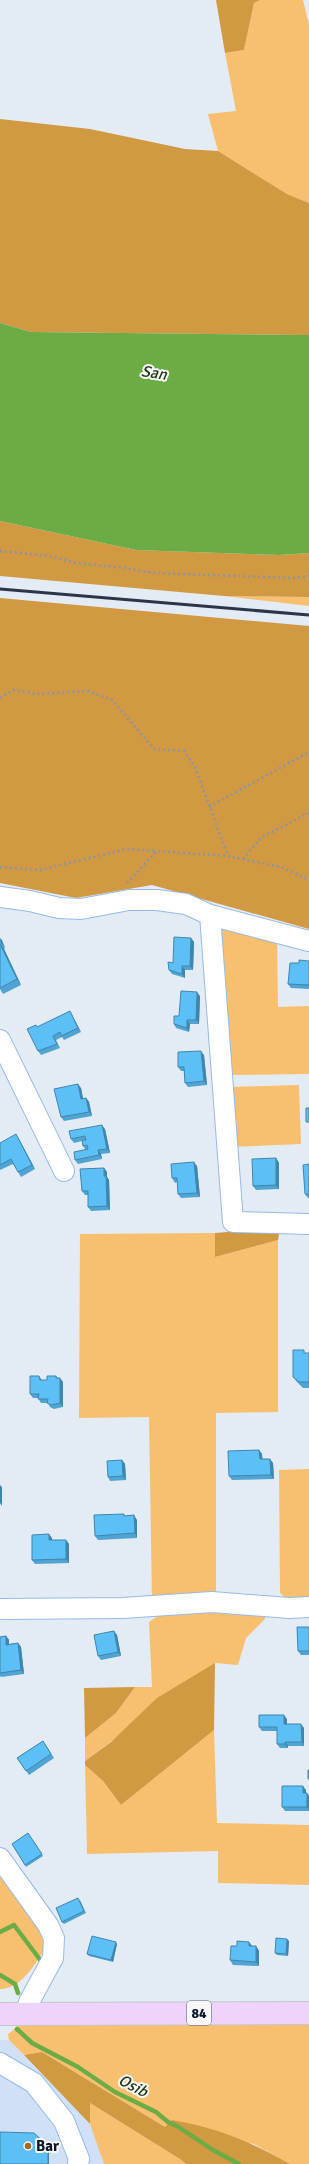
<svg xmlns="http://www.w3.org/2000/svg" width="309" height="2164" font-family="Signika,sans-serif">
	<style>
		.built { fill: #cfe0f7 }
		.green { fill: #f8c06e }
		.forest { fill: #d09942 }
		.water { fill: #6bac45 }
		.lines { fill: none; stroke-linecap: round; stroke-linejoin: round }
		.stream { stroke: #6bac45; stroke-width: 4.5 }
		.minor-casing { stroke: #95baea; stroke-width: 22 }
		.major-casing { stroke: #c4c7cb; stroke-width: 24 }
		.path { stroke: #8c96a3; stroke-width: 2.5; stroke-dasharray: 2 3; stroke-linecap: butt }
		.minor { stroke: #fff; stroke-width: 20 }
		.major { stroke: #efd3fb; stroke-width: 22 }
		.rail { stroke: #2a3647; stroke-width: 3 }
		.wall { fill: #4fa4d4 }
		.shaded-wall { fill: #4086ac }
		.building { fill: #5cbff6; stroke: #4086ac }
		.poi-dot { fill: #9d6e20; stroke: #f7f7f7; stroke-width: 1.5 }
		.labels { text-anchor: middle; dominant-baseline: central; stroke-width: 4; stroke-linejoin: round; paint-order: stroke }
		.shield { fill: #f7f7f7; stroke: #505a66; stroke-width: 1 }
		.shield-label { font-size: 14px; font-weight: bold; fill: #091628 }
		.poi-label { font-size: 15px; font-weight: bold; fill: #091628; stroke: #f7f7f7; text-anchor: start }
		.water-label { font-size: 16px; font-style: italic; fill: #1f3910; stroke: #f7f7f7 }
	</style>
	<rect width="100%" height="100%" fill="#e3ebf5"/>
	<path class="built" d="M0,2040H9L90,2124L105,2164H0Z"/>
	<path class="green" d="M260,0H303L309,25V203L287,194L218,151L208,114L236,111L225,53L244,50L254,3Z
		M224,596L309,597V606Z
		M215,924L277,938L278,1007L309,1006V1074L229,1075Z
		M299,1085L301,1144L230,1147L228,1087Z
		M215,1233V1257L278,1240V1412L216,1413V1598L152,1601L149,1417L79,1418L80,1234Z
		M309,1469V1602L291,1603L280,1593L279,1470Z
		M163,1612H265V1619L246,1638L238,1665L215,1663L85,1761V1738L116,1713L135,1687H152L149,1622Z
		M214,1730L217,1823L309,1825V1885L218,1883V1851L87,1854L85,1765L103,1781L121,1805Z
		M0,1877L50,1942C37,1959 24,1989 0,1989Z
		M309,2024V2164H290L254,2144L165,2127L42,2052L24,2055L9,2040L8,2034L20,2025Z
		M90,2103L180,2159L186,2164H104L90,2124Z"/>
	<path class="forest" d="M216,0H260L254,3L244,50L225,53Z
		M0,119L90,129L185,149L218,151L287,194L309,203V335L31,332L0,323Z
		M0,521L136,550L279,555L309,553V597L224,596L0,576Z
		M0,598L309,626V929L152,885L76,898L0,883Z
		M280,1228L278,1240L215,1257V1233Z
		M215,1663L214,1730L121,1805L103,1781L85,1765V1761L111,1742L157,1698Z
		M135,1687L116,1713L85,1738L84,1688Z
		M42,2052L165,2127L172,2120C218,2128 249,2141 290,2164H186L180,2159L90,2103V2124L24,2055Z"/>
	<path class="water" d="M0,323L31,332L309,335V553L279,555L136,550L0,521Z"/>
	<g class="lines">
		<path class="stream" d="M0,1932L14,1925L41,1961
			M0,1975L15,1984L18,1993
			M17,2029L32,2043L78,2067L115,2092L156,2112L168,2122L177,2126L213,2150L239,2164"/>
		<defs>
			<path id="minor" d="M0,897L30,901L59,908L81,909L129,900H157L186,904L210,915L309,941
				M210,915L233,1222L309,1224
				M0,1040L64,1171
				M0,1609L123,1608L212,1602L289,1608L309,1607
				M0,1858L48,1925L54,1938L53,1958L29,2002L26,2014
				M0,2063L34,2083L64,2121L79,2159L78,2164"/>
			<path id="major" d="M0,2014L309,2013"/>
		</defs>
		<use href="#minor" class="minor-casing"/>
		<use href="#major" class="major-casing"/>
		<path class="path" d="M0,551L49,556L77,563L125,568L153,573L293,578L309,576
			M0,698L13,690L37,694L87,691L112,700L154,749L184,751L195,767L228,856
			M209,807L309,752
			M243,859L262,837L309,813
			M0,867L40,870L127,849L156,851
			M127,883L157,851L228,856L281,867L309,880"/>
		<use href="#minor" class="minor"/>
		<use href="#major" class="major"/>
		<path class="rail" d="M0,589L309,615"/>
	</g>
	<path class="wall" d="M0,938L5,948L4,949L21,985L3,994L0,989Z
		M191,938L194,942L193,970H185V978L172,974L169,970L173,963Z
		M309,961V989L291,988L288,984L299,963Z
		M200,996L199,1024H190L189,1032L176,1028L174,1024L179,1016Z
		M72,1015L81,1032L64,1040L62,1037L56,1040L60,1048L41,1055L38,1051L37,1027Z
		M204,1055L207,1085L188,1087L185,1083L184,1071H181L178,1067Z
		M81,1088L83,1099L86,1098L89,1102L92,1116L64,1121L61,1117Z
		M105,1129L110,1153L101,1154L102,1159L78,1164L75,1160L86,1150L83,1146L82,1141L74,1143L71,1139Z
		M19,1139L35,1169L21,1177L13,1164L0,1170V1143Z
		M276,1158L279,1163V1189L256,1190L253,1186Z
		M309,1164V1198H308L305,1194Z
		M197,1166L200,1197L181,1198L178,1194L177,1182L175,1183L172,1178Z
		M104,1168L107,1172V1177L109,1180L110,1210L91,1211L88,1207V1195H85L82,1191Z
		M306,1353H309V1388H303L297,1382L293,1377Z
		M39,1376L42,1380H47L56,1376L58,1378L63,1382V1407L54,1409L50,1407L48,1403H41L38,1398H33L30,1394Z
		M259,1450L262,1454V1459L273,1463L274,1479L232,1480L229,1476Z
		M122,1460L125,1464L126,1480L110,1481L108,1477Z
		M125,1516L137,1520V1538L98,1540L95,1536Z
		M52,1538V1540H66L69,1544V1563L35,1564L32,1560Z
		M309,1627V1655H301L298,1651Z
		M117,1635L121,1656L101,1660L98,1656Z
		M6,1636L9,1640V1644L18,1643L21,1647L24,1674L1,1677L0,1676V1637Z
		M287,1719V1724L304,1728V1746H288V1748H280L277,1744V1731H262L259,1727Z
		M43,1741L54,1758L29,1775L17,1758Z
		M306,1790V1793L309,1796V1811H285L282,1807Z
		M28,1833L43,1856L26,1867L12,1844Z
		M80,1900L86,1913L64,1924L62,1922Z
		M289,1941L288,1956L277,1955L275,1953Z
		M249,1942L252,1946H256L259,1951V1966L233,1965L230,1960L237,1946Z
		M117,1944L113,1962L89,1956L87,1954Z"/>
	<path class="shaded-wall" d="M0,938L2,940L5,948L1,943Z
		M191,938L194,942L193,970L190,966Z
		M0,944L4,949L21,985L17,979Z
		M182,966L185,970V978L182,974Z
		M197,992L200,996L199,1024L196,1020Z
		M70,1011L72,1015L81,1032L78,1028Z
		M187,1020L190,1024L189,1032L187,1028Z
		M201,1051L204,1055L207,1085L204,1081Z
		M78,1084L81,1088L84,1103L81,1099Z
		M86,1098L89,1102L92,1116L89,1112Z
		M102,1125L105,1129L110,1153L107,1149Z
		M16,1134L19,1139L35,1169L32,1165Z
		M98,1150L101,1154L102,1159L99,1155Z
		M276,1158L279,1163V1189L276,1185Z
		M194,1162L197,1166L200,1197L197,1193Z
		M104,1168L107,1172V1177L109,1180L110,1210L107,1206Z
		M60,1378L63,1382V1407L60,1403Z
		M259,1450L262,1454L263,1463L260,1459Z
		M270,1459L273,1463L274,1479L271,1475Z
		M122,1460L125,1464L126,1480L123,1476Z
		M0,1485L2,1487V1506L0,1503Z
		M134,1515L137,1520V1538L135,1533Z
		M49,1534L52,1538V1544L49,1540Z
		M66,1540L69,1544V1563L66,1559Z
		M114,1631L117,1635L121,1656L118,1652Z
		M6,1636L9,1640V1649L6,1645Z
		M18,1643L21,1647L24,1674L21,1670Z
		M284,1715L287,1719V1728L284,1724Z
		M301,1724L304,1728V1746L302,1742Z
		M285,1742L288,1746V1748L285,1744Z
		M303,1786L306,1790V1797L303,1793Z
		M307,1793L309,1796V1810L307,1807Z
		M287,1939L289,1941L288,1956L286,1954Z
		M116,1942L117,1944L113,1962L111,1960Z
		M249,1942L252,1946V1950L249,1946Z
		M256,1946L259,1951V1966L256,1962Z
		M48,2146L49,2148V2164H48Z"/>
	<path class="building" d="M174,937L191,938L190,966H182V974L169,970L168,962L173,963Z
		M0,944L17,979L0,988Z
		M299,960L309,961V985L288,984L290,963H299Z
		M181,991L197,992L196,1020H187V1028L174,1024V1016H179Z
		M70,1011L78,1028L61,1036L60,1032L53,1036L57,1044L38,1051L27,1029L36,1025L37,1027Z
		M201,1051L204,1081L185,1083L184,1067H178V1052Z
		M78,1084L81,1099L86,1098L89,1112L61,1117L54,1089Z
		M306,1108H309V1122H306Z
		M102,1125L107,1149L98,1150L99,1155L75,1160L74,1152L88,1149L87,1145L83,1146L82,1140H86L85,1136L71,1139L69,1131Z
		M16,1134L32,1165L18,1172L11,1159L0,1165V1143Z
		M276,1158V1185L253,1186L252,1159Z
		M194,1162L197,1193L178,1194L177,1178H172L171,1164Z
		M309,1164V1194H305L303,1165Z
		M104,1168V1176H106L107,1206L88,1207V1191H82L80,1169Z
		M293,1350H304V1353H309V1382H299L293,1377Z
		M30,1376H39L40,1380H47V1376H56V1378H60V1403L51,1405L47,1403L48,1399H38L39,1394H30Z
		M259,1450L260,1459H270L271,1475L229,1476L228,1451Z
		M122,1460L123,1476L108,1477L107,1461Z
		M124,1514V1516L134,1515L135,1533L95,1536L94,1515Z
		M49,1534V1540H66V1559L32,1560V1535Z
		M297,1627H309V1651H298Z
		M114,1631L118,1652L98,1656L94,1635Z
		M6,1636V1645L18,1643L21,1670L0,1673V1637Z
		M259,1715H284V1724H301L302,1742H285V1744H277V1727H259Z
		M43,1741L51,1754L26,1771L17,1758Z
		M308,1770H309V1779H308Z
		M282,1786H303V1793H307V1807H282Z
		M28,1833L42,1854L25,1865L12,1844Z
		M78,1898L84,1911L62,1922L56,1908Z
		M92,1936L116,1942L111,1960L87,1954Z
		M276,1938L287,1939L286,1954L275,1953Z
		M237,1941L249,1942V1946H256V1962L230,1960L231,1946H237Z
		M0,2132L34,2133L48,2146V2164H0Z"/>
	<circle class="poi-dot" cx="28" cy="2146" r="4"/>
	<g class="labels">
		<rect class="shield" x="187" y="2001" width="24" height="24" rx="3"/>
		<g class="shield-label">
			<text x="199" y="2013">84</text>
		</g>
		<g class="poi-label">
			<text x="36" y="2146">Bar</text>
		</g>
		<g class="water-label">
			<text transform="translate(154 373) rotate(9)">San</text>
			<text transform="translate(133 2086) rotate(28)">Osib</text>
		</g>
	</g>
</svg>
